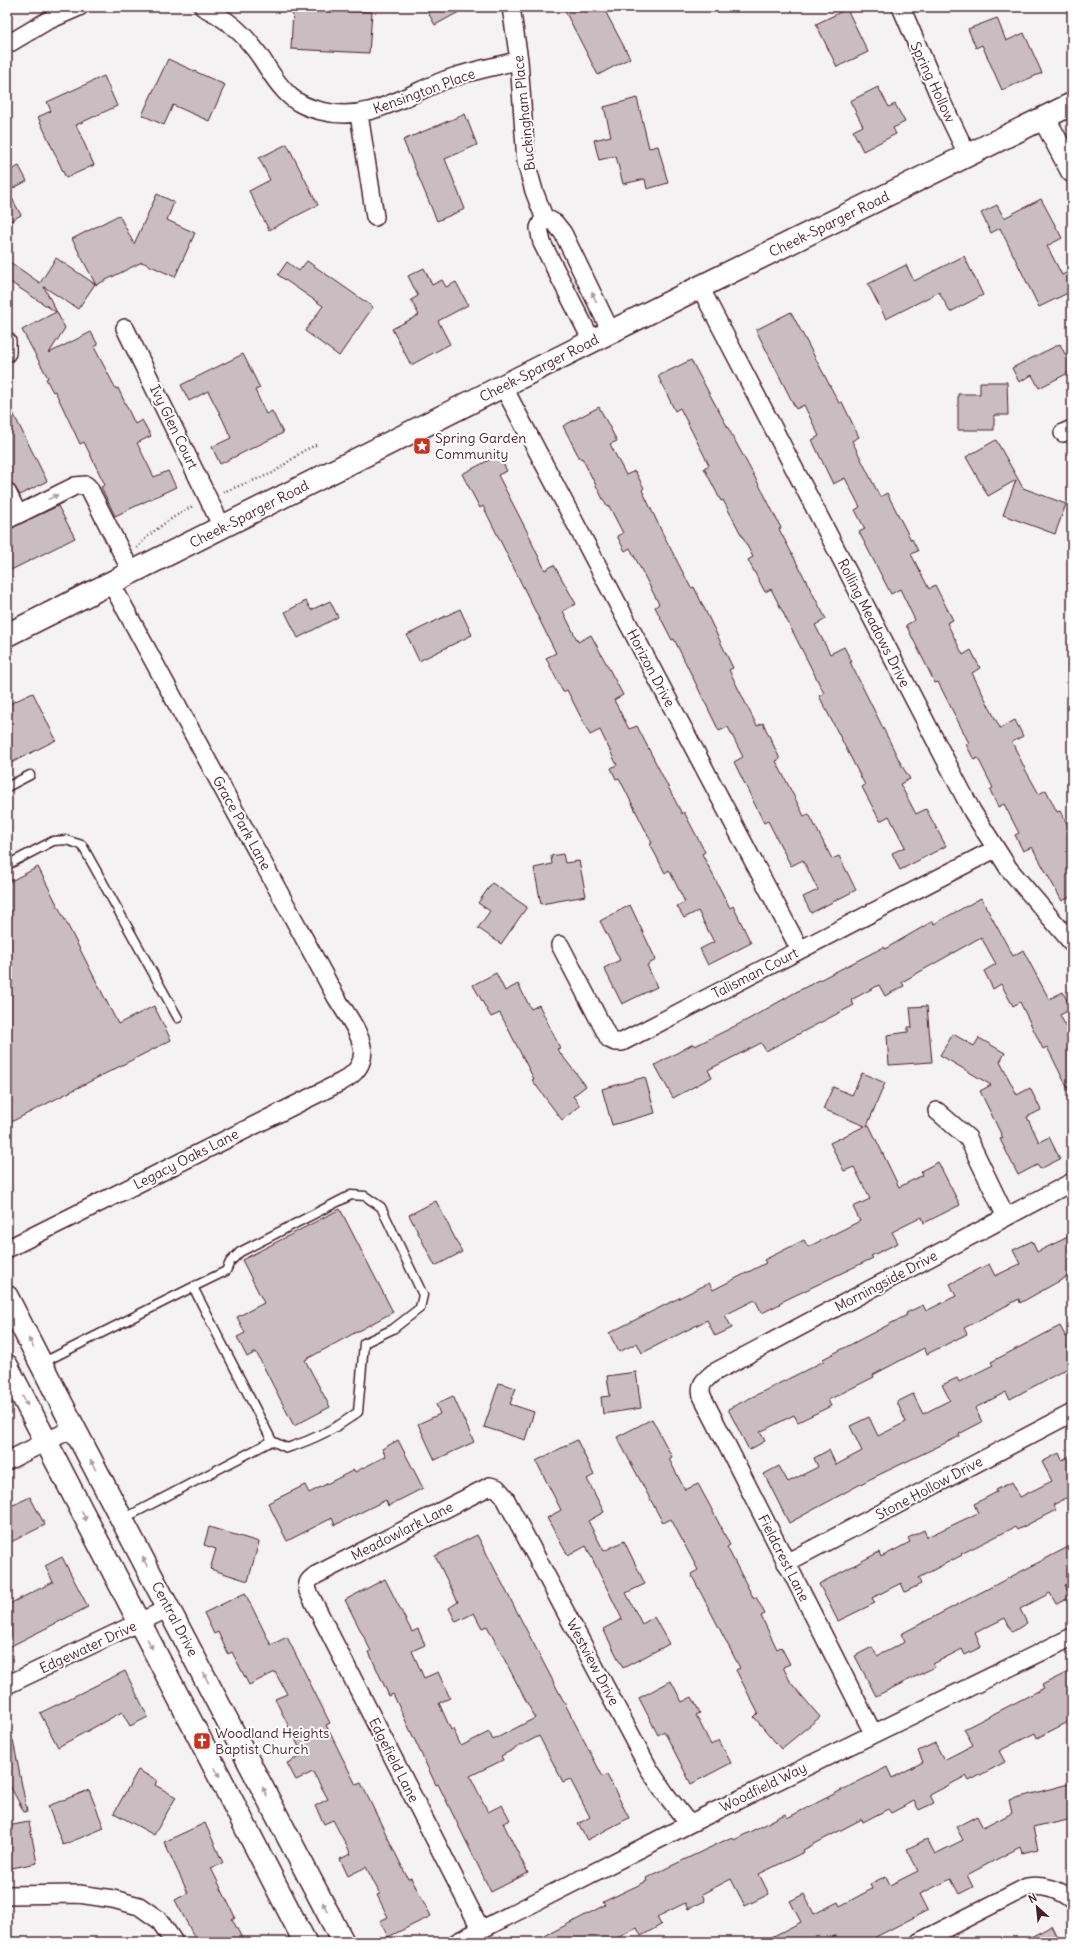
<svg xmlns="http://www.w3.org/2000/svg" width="1079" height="1949" font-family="Delius,sans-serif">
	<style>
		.building { fill: #cabdc1; stroke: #4a1f2b }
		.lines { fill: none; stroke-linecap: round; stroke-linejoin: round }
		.lane-casing { stroke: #4a1f2b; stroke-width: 11 }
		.street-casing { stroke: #4a1f2b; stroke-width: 20 }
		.secondary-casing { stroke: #4a1f2b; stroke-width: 25 }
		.path { stroke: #4a1f2b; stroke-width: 2.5; stroke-dasharray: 1 3; stroke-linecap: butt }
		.lane { stroke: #fff; stroke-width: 8 }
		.street { stroke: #fff; stroke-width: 17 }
		.secondary { stroke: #fff; stroke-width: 22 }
		.oneway { fill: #ae9aa0 }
		.labels { text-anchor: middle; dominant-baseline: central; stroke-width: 4; stroke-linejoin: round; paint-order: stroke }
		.street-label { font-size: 14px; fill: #4a1f2b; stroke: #fff }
		.poi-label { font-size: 14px; fill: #4a1f2b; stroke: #fff; text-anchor: start }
	</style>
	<rect width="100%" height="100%" fill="#f4f2f2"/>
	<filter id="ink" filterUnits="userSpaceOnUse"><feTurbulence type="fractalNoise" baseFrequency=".025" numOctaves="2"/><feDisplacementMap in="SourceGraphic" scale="8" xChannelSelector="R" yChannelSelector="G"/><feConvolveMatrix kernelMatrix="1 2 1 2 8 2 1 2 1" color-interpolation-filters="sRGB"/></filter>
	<g filter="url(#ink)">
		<path class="building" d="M425,7H468L435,25Z
			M563,7H603L630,58L598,75Z
			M293,9L372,12L369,53L291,49Z
			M847,9L868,52L837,67L816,24Z
			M997,18L1006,41L1024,33L1042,73L1002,90L982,45L976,48L968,29Z
			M168,59L225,85L209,121L173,105L164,125L142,115Z
			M104,76L117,106L76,125L94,165L66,178L38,117L51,111L47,102Z
			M878,87L889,107L895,104L905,122L893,128L896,134L863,151L853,131L863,126L850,101Z
			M637,98L649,148L658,146L668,183L647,189L645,179L623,184L616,156L599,160L594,140L611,136L604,107Z
			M465,114L477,145L445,159L465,209L437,221L403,140Z
			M287,144L318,205L269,230L249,191L270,180L259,158Z
			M19,166L27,181L8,191L21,215L7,223V172Z
			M157,194L174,202L167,220L195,233L175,277L142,262L96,285L72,239L119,215L134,244Z
			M1041,199L1062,238L1047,246L1062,275L1072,270V291L1039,307L1000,228L991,233L981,213L997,205L1004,218Z
			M964,256L983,295L950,312L939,292L886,319L868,284L906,265L914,281Z
			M56,258L95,284L78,309L44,287L65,328L49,353L91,332L98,345L94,347L116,389L118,388L135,424L142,420L151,436L137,443L154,477L168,471L176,487L115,516L101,487L105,485L84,442L80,444L55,391L53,392L46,379L48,378L22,330L56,312L7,280V260L40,283Z
			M307,261L373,307L339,356L305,331L323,306L278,275L287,262L299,271Z
			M424,268L432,285L442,280L446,287L456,282L468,305L438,321L450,344L411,365L392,329L419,315L411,300L418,296L408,276Z
			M791,312L839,403L842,402L859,437L852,441L880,497L887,493L911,540L912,539L918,551L911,554L929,589L935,585L953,620L947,623L963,655L971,650L980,668L972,673L1000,728L1015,720L1023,736L1012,742L1026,771L1039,794L1046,790L1057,812L1060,811L1072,833V896L1062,901L1032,847L1023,851L1015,835L1019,833L1004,804L998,807L990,790L993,788L978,758L974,760L966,744L969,743L938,682L935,683L906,625L915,620L900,589L891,594L859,532L865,529L855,510L860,507L845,478L833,484L812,440L819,436L804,405L796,409L756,330Z
			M1060,344L1066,356L1072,353V371L1039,388L1032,375L1019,382L1012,368Z
			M243,354L260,388L255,390L266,414L272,411L283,433L220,464L212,447L231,438L223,420L208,391L189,401L181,385Z
			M691,360L764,494L781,528L779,529L826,619L815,625L830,654L844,647L852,662H850L902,766L910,779L900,784L916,814L926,809L946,846L900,870L892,853L905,847L889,816L880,821L862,787L865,785L819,696L824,693L771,589L765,592L748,560L753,557L723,500L721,501L704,468L709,465L680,408L675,411L658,376Z
			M980,382H1007L1008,415H994V430H958V394H980Z
			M7,401L47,481L20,495L13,484L7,482Z
			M599,407L617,441L610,444L626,475L635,471L644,488L642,490L662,532L691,588L694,587L733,668L729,670L757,726L763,723L780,759L776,761L804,816L809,814L832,859L839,856L856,890L811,913L803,897L818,890L803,860L791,866L768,821L764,823L734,762L743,757L728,727L719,731L674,639L672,640L655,607L659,604L630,548L625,551L617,536L623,533L609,506L607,507L582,458L580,459L563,426Z
			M996,440L1023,488L1066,504L1055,534L1003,515L1016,480L988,496L966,457Z
			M499,455L507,471L498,475L532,541H531L545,570L554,565L576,604L563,611L578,642L591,635L623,695L614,700L629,729L637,726L682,814L684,812L705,852L702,854L730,908L733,906L751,943L708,965L700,949L714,942L698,911L684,918L677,906L685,902L669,870L665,873L650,844L652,843L619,778L616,779L611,768L617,765L600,730L590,735L567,690L563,692L546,658L556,653L483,506L480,508L462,474Z
			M58,506L75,538L7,572V530Z
			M306,601L311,610L330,601L338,617L298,638L285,612Z
			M460,609L472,635L419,661L407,635Z
			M33,693L56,740L7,765V705Z
			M563,854L565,863L579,861L586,896L541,904L534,868L552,864L551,856Z
			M38,867L118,1024L154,1006L171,1040L7,1124V883Z
			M492,883L527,907L501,944L478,928L490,911L478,903Z
			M981,898L1013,956L1023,950L1049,999L1063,992L1071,1009L1060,1015L1072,1038V1097L1047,1047L1043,1049L1020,1002L1013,1006L1001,984L993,989L984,971L996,964L981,937L902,982L904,986L885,996L879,985L851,1000L854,1005L766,1051L761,1043L708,1070L712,1077L673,1098L655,1065L693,1044L695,1046L749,1019L796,992L884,947L885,949L933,921L934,924Z
			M630,905L656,960L647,965L657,987L622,1004L604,968L620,960L600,921Z
			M496,973L505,991L518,984L531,1009L539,1005L560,1048L557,1049L586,1086L573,1096L580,1106L562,1120L532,1080L534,1079L500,1013L491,1017L473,985Z
			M927,1006L932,1062L889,1065L887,1035L908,1032V1027H912L910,1007Z
			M953,1034L974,1046L979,1038L1005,1053L1000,1062L1017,1095L1030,1088L1041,1110L1027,1117L1039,1142L1049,1137L1060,1159L1040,1169L1037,1165L1018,1175L1000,1139L1003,1138L980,1091L991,1085L940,1055Z
			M862,1073L885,1083L867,1126L869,1125L899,1187L923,1175L921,1171L938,1162L960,1205L924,1223L922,1217L892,1232L898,1243L871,1256L873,1258L779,1303L780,1304L762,1313L755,1300L725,1315L732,1328L715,1336L707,1320L642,1353L637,1343L619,1352L609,1333L709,1283L713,1290L766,1263L764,1260L804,1240L808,1247L860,1221L853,1207L870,1199L854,1167L844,1171L830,1143L865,1126L823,1109L833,1087L852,1095Z
			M645,1077L655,1113L612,1125L602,1089Z
			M436,1201L462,1252L435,1266L409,1215Z
			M340,1209L393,1312L305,1360L330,1407L294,1426L256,1352L247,1357L237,1337L245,1333L237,1317L264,1303L242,1260Z
			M1072,1235V1274L1020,1303L1019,1299L964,1328L967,1334L927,1354L924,1348L873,1375L874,1377L828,1400L831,1406L798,1422L794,1415L760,1432L765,1441L749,1450L728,1409L824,1361L823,1359L907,1315L906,1313L923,1305L926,1311L956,1296L950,1284L989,1264L995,1276L1020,1264L1013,1250L1032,1241L1037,1252Z
			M1060,1326L1066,1337L1072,1334V1366L1010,1399L1006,1392L975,1408L982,1422L959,1434L960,1436L868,1480L789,1523L764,1474L779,1466L788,1482L818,1467L814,1458L829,1450L836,1465L862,1451L850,1426L869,1417L878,1436L906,1422L897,1402L913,1394L923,1414L950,1400L942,1385L957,1378L959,1382L993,1365L991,1362Z
			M636,1372L641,1408L603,1414L601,1397L610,1396L607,1376Z
			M499,1383L516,1388L510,1404L534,1412L525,1440L484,1427Z
			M453,1396L474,1442L435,1460L418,1424L440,1414L436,1404Z
			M652,1419L672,1457L669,1459L685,1490L698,1484L710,1506L730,1545L727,1547L754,1599L756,1597L765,1614L761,1616L777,1649L781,1647L790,1664L783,1667L791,1683L820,1717L781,1749L754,1717L758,1713L736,1670L740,1668L691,1574L698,1570L671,1519L663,1523L617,1437Z
			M398,1440L423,1488L388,1506L386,1500L335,1525L332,1518L287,1541L268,1503L305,1485L309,1493L354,1470L355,1472L386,1456L382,1449Z
			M577,1440L594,1475L587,1479L604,1512L588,1521L604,1551L624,1541L645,1584L626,1593L642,1624L654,1617L669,1644L623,1668L603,1629L622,1619L586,1546L568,1556L547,1518L561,1510L536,1461Z
			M1059,1453L1062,1460L1072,1455V1495L1053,1505L1056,1510L1017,1530L1015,1527L961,1554L962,1555L918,1578L921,1584L905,1592L901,1583L872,1598L875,1603L838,1621L819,1584L879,1552L881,1557L910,1542L908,1538L924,1530L927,1537L978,1513L974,1504L997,1492L996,1490L1012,1482L1020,1497L1052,1481L1042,1462Z
			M30,1497L45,1525L7,1544V1508Z
			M209,1527L259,1542L248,1581L210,1569L216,1549L204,1545Z
			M477,1535L603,1777L607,1775L629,1818L587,1840L578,1824L590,1817L570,1779L563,1782L539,1736L501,1756L503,1760L470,1776L488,1812L502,1805L510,1820L503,1823L528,1873L491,1892L438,1784L436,1785L393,1694L389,1696L369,1652L371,1651L345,1600L385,1579L412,1632L418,1629L425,1645L412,1651L424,1678L438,1672L450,1698L439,1703L451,1730L453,1729L461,1746L489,1732L493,1740L535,1718L487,1626L482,1628L474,1613L456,1622L449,1608L458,1602L435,1556Z
			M1072,1545V1581L1065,1585L1071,1597L1056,1604L1050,1593L1020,1609L1027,1623L1012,1632L1005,1618L975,1633L981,1647L965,1655L962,1649L933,1664L935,1667L876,1696L855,1656L872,1647L877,1656L905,1642L901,1634Z
			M62,1557L88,1607L7,1648V1605L53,1582L45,1566Z
			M245,1593L271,1645L287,1637L330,1723L326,1725L356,1785L361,1783L408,1879L411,1878L431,1916L388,1937L380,1921L388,1917L377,1895L380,1894L366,1867L348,1876L340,1859L351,1854L333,1820L324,1824L315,1806L328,1799L313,1772L296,1780L287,1763L303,1755L275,1699L287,1694L275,1672L249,1685L232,1652L228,1654L218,1632L214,1634L204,1613Z
			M1072,1670V1720L1037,1738L1035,1733L999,1751L1005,1762L969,1781L966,1776L930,1795L934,1803L919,1810L914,1801L891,1813L888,1809L863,1822L862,1819L803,1850L804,1852L759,1874L769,1894L745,1906L731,1879L702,1894L705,1901L688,1909L685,1903L657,1917L661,1925L641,1936L637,1928L609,1942H533L605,1905L603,1902L647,1881L646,1878L732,1837L734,1840L785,1814L787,1818L887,1767L892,1778L923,1762L918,1751L935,1743L944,1760L973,1745L964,1729L1044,1688L1042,1685Z
			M125,1671L148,1717L130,1726L122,1712L58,1747L40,1713Z
			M671,1681L682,1702L692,1697L700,1713L696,1715L711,1745L719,1740L731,1763L691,1784L664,1731L658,1735L639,1698Z
			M7,1740H13L27,1811L24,1812L7,1780Z
			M138,1770L157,1780L155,1785L176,1797L154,1835L114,1813Z
			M1072,1783V1819L1033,1828L1038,1849L1022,1853L1020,1847L967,1875L973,1887L959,1894L951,1879L920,1894L928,1910L866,1942H840L836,1935L823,1942H762L801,1922L790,1901L804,1894L814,1914L838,1902L840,1906L872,1889L870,1884L886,1876L890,1885L918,1871L907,1849L927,1839L935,1854L963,1840L956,1827L977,1816L983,1828L1012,1813L1009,1800Z
			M89,1790L104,1828L63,1845L48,1806Z
			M29,1822L37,1863L7,1869V1826Z
			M205,1823L223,1863L211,1868L235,1917L232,1919L244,1942H197L175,1900L188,1893L164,1842Z
			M1052,1926L1060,1942H1021Z"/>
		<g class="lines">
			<defs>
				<path id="lane" d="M7,787L30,775
					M7,865L53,841L66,840L82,845L178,1018
					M193,1287L226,1271L230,1262L240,1252L351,1195L365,1196L381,1207L423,1295L420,1308L393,1329L364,1343L358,1412C337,1428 313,1440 287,1448L272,1441
					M42,1363L193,1287L272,1441L123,1519"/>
				<path id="street" d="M203,7C222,16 240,30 253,47C264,60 271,76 283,89C294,102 305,107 321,111C367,123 404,96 445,80C469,71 495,67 519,60
					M511,7L519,60L526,162L534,191L544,217L539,228L542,243L592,341
					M901,7L940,98L968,156
					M10,43L47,21L79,7
					M359,114L375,217
					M544,217L555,223L563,233L611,332
					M700,287L972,811L1009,869L1072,943
					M125,328L222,527
					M7,341V353
					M503,386L800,950
					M1063,433L1072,429
					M7,492L18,514
					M7,520L75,486L86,485L89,488L132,573
					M560,945L609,1039L615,1042H622L995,849
					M937,1111L968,1138L1006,1217
					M7,1249L341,1082C383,1059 354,1027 336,997L111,583
					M7,1461L74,1428
					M786,1563L1072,1413
					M7,1685L169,1608
					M873,1733L702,1396C699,1384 704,1381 713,1373L1072,1182
					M7,1895L79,1894L113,1899L139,1906L159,1920L174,1942
					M481,1930L308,1591C306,1582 309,1580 316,1575L490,1486L497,1488L504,1496L649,1769L667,1796L689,1824
					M457,1942L689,1824L1072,1637
					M919,1942L1027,1887C1043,1884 1060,1890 1072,1900"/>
				<path id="secondary" d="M1044,118L1072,171
					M7,635L700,287L1072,104
					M7,1297L74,1428L343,1942
					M7,1366L305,1942"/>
			</defs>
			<use href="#lane" class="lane-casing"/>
			<use href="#street" class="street-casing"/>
			<use href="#secondary" class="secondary-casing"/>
			<path class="path" d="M223,492L273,473L303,451L318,444
				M137,548C148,533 176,515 193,506"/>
			<use href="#lane" class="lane"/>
			<use href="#street" class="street"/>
			<use href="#secondary" class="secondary"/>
		</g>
		<defs><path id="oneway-solid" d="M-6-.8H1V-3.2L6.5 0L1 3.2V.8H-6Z"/></defs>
		<g class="oneway">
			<use href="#oneway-solid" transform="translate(594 297) rotate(-116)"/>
			<use href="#oneway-solid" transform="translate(53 497) rotate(-26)"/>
			<use href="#oneway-solid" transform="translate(31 1343) rotate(-117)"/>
			<use href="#oneway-solid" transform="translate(25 1401) rotate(63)"/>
			<use href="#oneway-solid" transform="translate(93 1465) rotate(-118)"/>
			<use href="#oneway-solid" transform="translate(84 1516) rotate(63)"/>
			<use href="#oneway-solid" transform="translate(145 1562) rotate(-118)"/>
			<use href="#oneway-solid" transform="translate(150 1644) rotate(62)"/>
			<use href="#oneway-solid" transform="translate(206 1678) rotate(-118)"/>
			<use href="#oneway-solid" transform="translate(217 1772) rotate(62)"/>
			<use href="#oneway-solid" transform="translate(265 1792) rotate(-117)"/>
			<use href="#oneway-solid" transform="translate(325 1907) rotate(-117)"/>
		</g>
	</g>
	<defs>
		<symbol id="sight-square" viewBox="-11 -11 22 22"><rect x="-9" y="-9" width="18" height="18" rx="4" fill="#c8321e" stroke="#fff"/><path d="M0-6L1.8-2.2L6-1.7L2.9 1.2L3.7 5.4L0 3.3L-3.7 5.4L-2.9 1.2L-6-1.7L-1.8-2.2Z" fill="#fff"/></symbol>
		<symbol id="church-square" viewBox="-11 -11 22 22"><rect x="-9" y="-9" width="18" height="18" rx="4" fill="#c8321e" stroke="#fff"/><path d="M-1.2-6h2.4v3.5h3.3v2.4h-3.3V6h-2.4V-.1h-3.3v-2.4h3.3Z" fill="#fff"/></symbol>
	</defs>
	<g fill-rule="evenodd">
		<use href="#sight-square" x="412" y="436" width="20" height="20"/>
		<use href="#church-square" x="192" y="1731" width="20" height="20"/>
	</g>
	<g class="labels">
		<g class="street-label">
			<text transform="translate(933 82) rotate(65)">Spring Hollow</text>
			<text transform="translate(424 91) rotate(-20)">Kensington Place</text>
			<text transform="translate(524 113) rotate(-96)">Buckingham Place</text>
			<text transform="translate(829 224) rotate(-26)">Cheek-Sparger Road</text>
			<text transform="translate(539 368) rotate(-27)">Cheek-Sparger Road</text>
			<text transform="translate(174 427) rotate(64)">Ivy Glen Court</text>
			<text transform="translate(249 514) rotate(-27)">Cheek-Sparger Road</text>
			<text transform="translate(874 623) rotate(63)">Rolling Meadows Drive</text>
			<text transform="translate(651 668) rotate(62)">Horizon Drive</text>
			<text transform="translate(242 823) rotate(61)">Grace Park Lane</text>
			<text transform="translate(755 973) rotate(-27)">Talisman Court</text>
			<text transform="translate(186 1159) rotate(-27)">Legacy Oaks Lane</text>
			<text transform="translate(886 1281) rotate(-28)">Morningside Drive</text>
			<text transform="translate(929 1488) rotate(-28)">Stone Hollow Drive</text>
			<text transform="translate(402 1531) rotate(-27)">Meadowlark Lane</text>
			<text transform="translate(784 1558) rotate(63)">Fieldcrest Lane</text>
			<text transform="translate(175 1619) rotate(62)">Central Drive</text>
			<text transform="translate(88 1647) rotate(-25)">Edgewater Drive</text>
			<text transform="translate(593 1662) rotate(62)">Westview Drive</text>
			<text transform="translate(394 1760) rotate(63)">Edgefield Lane</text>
			<text transform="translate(763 1787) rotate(-26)">Woodfield Way</text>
		</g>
		<g class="poi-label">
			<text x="435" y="438">Spring Garden<tspan x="435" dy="16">Community</tspan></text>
			<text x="215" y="1733">Woodland Heights<tspan x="215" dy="16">Baptist Church</tspan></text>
		</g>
	</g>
	<rect width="1079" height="1949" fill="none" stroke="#fff" stroke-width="24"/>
	<rect x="12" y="12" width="1055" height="1925" fill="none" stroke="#4a1f2b" stroke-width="1.5" filter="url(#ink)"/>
	<g transform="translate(1037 1907) rotate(333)" stroke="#ffffff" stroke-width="3" paint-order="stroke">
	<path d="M0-3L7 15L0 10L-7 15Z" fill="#4a1f2b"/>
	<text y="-6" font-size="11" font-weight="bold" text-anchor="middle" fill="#4a1f2b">N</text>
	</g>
</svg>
